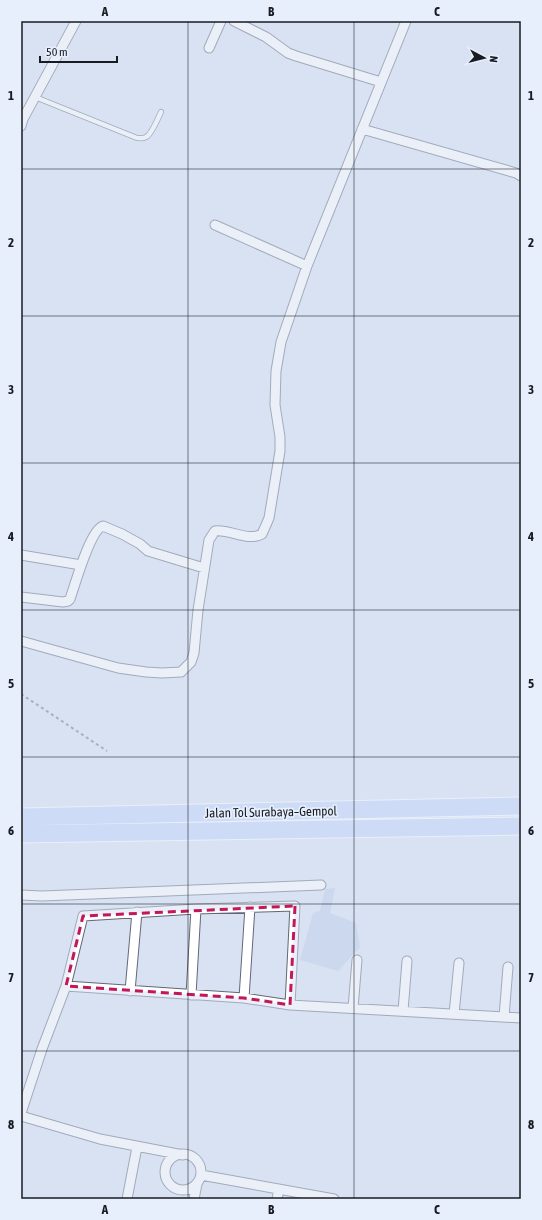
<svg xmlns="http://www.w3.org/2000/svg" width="542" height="1220" font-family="'Asap Condensed',sans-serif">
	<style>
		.green { fill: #bccce9 }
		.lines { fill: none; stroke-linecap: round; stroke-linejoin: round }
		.lane-casing { stroke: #606877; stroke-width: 6 }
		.street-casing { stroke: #606877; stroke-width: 11 }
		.highway-casing { stroke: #fff; stroke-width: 19 }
		.path { stroke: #6f7580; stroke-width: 2; stroke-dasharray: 3 3; stroke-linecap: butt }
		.lane { stroke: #fff; stroke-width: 4.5 }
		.street { stroke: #fff; stroke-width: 9 }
		.highway { stroke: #bed3fb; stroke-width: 17 }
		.marked { fill: none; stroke: #c2185b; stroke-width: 3; stroke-dasharray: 8 5; stroke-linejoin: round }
		.grid { fill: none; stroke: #181b21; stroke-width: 1; stroke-opacity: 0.55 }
		.labels { text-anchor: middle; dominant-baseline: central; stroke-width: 3.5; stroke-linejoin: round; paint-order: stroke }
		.street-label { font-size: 13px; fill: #181b21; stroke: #e7effd }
		.neatline { fill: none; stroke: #181b21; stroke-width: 1.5 }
		.grid-label { font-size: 13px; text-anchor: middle; font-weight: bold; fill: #181b21 }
	</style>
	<rect width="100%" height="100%" fill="#d8e2f3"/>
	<path class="green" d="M335,888L330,913L356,923L360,947L338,971L300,960L313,913L320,911L325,889Z"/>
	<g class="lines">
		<defs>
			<path id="lane" d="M35,97L137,138C140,138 143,139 146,137C152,134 158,118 161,112"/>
			<path id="street" d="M234,21L266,37L288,53L296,56L381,82
				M209,48L221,21
				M21,126L23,119L76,21
				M362,129L516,173L521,176
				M215,225L307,266
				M21,555L81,565
				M21,597L63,602L68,601L70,599C75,585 90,530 103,526L122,534L140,544L148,551L204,568
				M21,641L118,668L146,672L162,673L181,672L191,662L194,653L198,610L209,540L215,531C230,529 248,542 262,534L269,518L280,451V437L275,405L276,371L281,342L307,266L406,21
				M21,895L42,896L321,885
				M130,991L137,912
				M191,995L196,909
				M244,998L250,907
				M290,1005L295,906L196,909L83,916L66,986L244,998L290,1005L521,1018
				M353,1008L357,960
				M403,1011L407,961
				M454,1014L459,963
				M504,1017L508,967
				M21,1113L42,1049L66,986
				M21,1116L100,1139L183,1155
				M165 1172a18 18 0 1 1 36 0a18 18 0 1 1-36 0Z
				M201,1175L334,1199
				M127,1199L137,1147
				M194,1199L197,1184
				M277,1199L279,1189"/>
			<path id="highway" d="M21,817L521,806
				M21,834L521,826"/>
		</defs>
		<use href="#lane" class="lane-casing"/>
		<use href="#street" class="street-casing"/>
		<use href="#highway" class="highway-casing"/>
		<path class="path" d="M21,694L107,751"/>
		<use href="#lane" class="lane"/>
		<use href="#street" class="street"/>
		<use href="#highway" class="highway"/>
	</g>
	<path d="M0 0H542V1220H0ZM295,906L290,1005L244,998L66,986L83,916Z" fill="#d8e2f3" fill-opacity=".55" fill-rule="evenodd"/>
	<path class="marked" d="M295,906L290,1005L244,998L66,986L83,916Z"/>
	<path class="grid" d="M188,21V1199M354,21V1199M21,169H521M21,316H521M21,463H521M21,610H521M21,757H521M21,904H521M21,1051H521"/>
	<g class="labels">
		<g class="street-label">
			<text transform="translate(271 812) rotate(-1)">Jalan Tol Surabaya–Gempol</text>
		</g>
	</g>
	<rect width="542" height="1220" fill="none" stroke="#e7effd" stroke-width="44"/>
	<g transform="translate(484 58) rotate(97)" stroke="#e7effd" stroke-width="3" paint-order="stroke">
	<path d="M0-3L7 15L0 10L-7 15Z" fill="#181b21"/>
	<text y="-6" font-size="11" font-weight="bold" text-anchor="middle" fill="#181b21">N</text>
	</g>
	<path d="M40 56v6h77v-6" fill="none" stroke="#181b21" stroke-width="2"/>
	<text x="46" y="56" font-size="12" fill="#181b21" stroke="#e7effd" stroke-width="3" paint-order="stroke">50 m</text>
	<rect x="22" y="22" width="498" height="1176" class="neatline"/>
	<g class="grid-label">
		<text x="105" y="16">A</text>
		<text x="271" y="16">B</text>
		<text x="437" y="16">C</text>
		<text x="11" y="100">1</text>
		<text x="531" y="100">1</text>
		<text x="11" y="247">2</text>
		<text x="531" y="247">2</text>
		<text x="11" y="394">3</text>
		<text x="531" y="394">3</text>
		<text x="11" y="541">4</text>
		<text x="531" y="541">4</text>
		<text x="11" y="688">5</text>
		<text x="531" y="688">5</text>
		<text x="11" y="835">6</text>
		<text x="531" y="835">6</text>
		<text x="11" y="982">7</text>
		<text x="531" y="982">7</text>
		<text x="11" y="1129">8</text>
		<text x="531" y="1129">8</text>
		<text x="105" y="1214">A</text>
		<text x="271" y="1214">B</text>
		<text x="437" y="1214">C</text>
	</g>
</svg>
